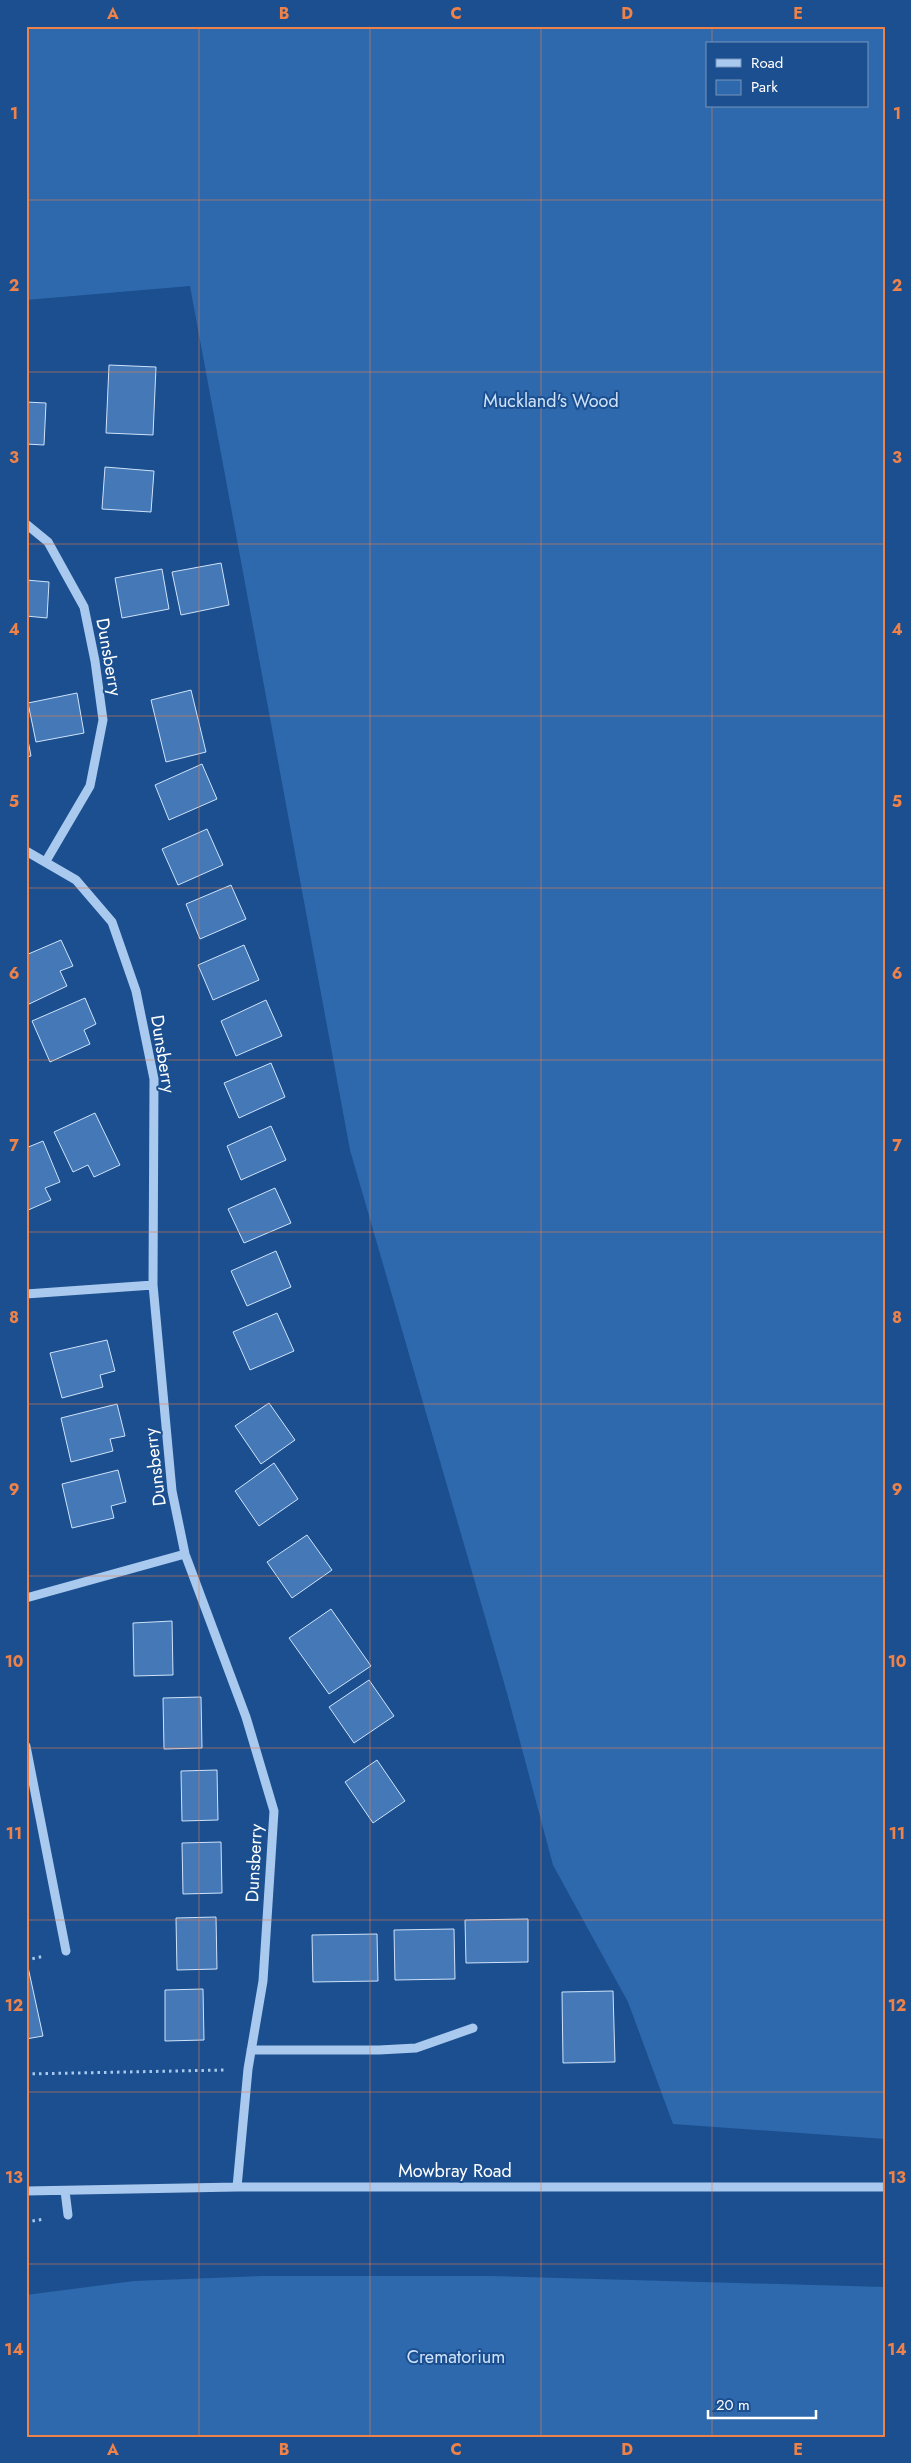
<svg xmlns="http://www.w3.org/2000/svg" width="911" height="2463" font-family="Jost,sans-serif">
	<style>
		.green { fill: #2e69ad; fill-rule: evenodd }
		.building { fill: #4478b7; stroke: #cfe3fa }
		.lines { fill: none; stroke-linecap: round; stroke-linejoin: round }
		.path { stroke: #a9c9ee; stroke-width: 3; stroke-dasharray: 2.5 4; stroke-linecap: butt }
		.minor { stroke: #a9c9ee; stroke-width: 9 }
		.grid { fill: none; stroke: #ee8249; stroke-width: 1; stroke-opacity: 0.55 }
		.labels { text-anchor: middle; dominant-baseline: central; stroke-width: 4; stroke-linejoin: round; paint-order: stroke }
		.park-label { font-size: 18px; fill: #cfe3fa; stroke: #1b4f8f }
		.street-label { font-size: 18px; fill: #fff; stroke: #1b4f8f }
		.neatline { fill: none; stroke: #ee8249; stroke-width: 2 }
		.grid-label { font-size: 16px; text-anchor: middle; font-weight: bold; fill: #ee8249 }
	</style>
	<rect width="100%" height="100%" fill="#1b4f8f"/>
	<path class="green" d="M26,26H885V2139L673,2124L628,2002L553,1865L507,1693L350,1150L190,286L26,300ZM707,44H867V106H707Z
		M261,2276H489L885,2287V2437H26V2295L134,2281Z"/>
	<path class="building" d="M109,365L156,367L153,435L106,433Z
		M26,402L46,403L44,445L26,444Z
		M105,467L154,471L151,512L102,509Z
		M221,563L229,605L181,615L172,572Z
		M162,569L169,609L122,618L115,578Z
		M26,580L49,582L47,618L26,616Z
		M191,690L206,752L166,762L151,700Z
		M77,693L84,733L36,742L28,703Z
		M26,730L31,756L26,757Z
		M202,764L217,799L169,820L155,785Z
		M207,829L223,865L178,885L162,849Z
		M231,885L246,919L200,939L186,904Z
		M61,940L73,966L60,971L67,986L27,1005L26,955Z
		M244,945L259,980L213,1000L198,965Z
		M85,998L96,1024L84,1030L90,1044L50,1062L32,1021Z
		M266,1000L282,1036L236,1056L221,1021Z
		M271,1063L285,1097L239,1118L224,1083Z
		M95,1113L120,1165L94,1177L88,1165L73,1172L54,1132Z
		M271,1126L286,1160L241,1180L227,1146Z
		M43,1141L60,1182L45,1188L51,1200L26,1211V1148Z
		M275,1188L291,1223L244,1243L228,1209Z
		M276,1251L291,1287L247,1306L231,1271Z
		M277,1313L294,1351L250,1370L233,1332Z
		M107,1340L115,1371L100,1375L103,1387L62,1398L50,1353Z
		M269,1403L295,1440L261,1464L235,1426Z
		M117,1404L125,1436L110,1439L113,1451L71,1462L61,1418Z
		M274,1463L298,1499L259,1526L235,1491Z
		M118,1470L126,1502L111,1506L114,1518L72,1528L62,1484Z
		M307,1535L332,1570L292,1598L267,1562Z
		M331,1609L371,1666L329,1694L289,1638Z
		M172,1621L173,1675L134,1676L133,1623Z
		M369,1680L394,1716L354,1743L329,1707Z
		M201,1697L202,1748L164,1749L163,1698Z
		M377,1760L405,1801L373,1823L345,1782Z
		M217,1770L218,1820L182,1821L181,1771Z
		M221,1842L222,1893L183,1894L182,1843Z
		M216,1917L217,1969L177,1970L176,1918Z
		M528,1919V1962L466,1963L465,1920Z
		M454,1929L455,1979L395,1980L394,1930Z
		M377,1934L378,1981L313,1982L312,1935Z
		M28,1967L43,2036L26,2039V1968Z
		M203,1989L204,2040L165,2041V1990Z
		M613,1991L615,2062L563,2063L562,1992Z"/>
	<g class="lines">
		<path class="path" d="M26,1960L45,1956
			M26,2074L225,2070
			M26,2222L45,2219"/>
		<path class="minor" d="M26,524L48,542L84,607L95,661L103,720L90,786L46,861
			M26,851L76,880L112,922L136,991L154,1079L153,1285L172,1491L185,1554L246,1717L274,1811L263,1981L248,2069L237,2187
			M26,1294L153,1285
			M26,1598L185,1554
			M26,1746L66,1951
			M251,2050H379L416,2048L473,2028
			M26,2191L237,2187H885
			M65,2191L68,2215"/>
	</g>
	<path class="grid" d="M199,26V2437M370,26V2437M541,26V2437M712,26V44M712,106V2437M26,200H885M26,372H885M26,544H885M26,716H885M26,888H885M26,1060H885M26,1232H885M26,1404H885M26,1576H885M26,1748H885M26,1920H885M26,2092H885M26,2264H885"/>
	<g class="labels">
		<g class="park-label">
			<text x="551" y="401">Muckland's Wood</text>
			<text x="456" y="2357">Crematorium</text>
		</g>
		<g class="street-label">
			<text transform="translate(109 657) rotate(80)">Dunsberry</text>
			<text transform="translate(163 1054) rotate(81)">Dunsberry</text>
			<text transform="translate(155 1467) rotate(-97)">Dunsberry</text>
			<text transform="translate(254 1863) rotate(-87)">Dunsberry</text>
			<text x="455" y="2171">Mowbray Road</text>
		</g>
	</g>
	<rect width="911" height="2463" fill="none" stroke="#1b4f8f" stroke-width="55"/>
	<rect x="706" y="42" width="162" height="65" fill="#1b4f8f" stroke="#7695bc"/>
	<rect x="716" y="59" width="25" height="8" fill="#a9c9ee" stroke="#7695bc"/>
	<text x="751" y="68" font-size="15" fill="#ffffff">Road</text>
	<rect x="716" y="80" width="25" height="15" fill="#2e69ad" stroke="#7695bc"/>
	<text x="751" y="92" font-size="15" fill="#ffffff">Park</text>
	<path d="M708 2410v8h108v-8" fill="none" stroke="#ffffff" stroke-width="2.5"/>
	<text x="716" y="2410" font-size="15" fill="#ffffff" stroke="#1b4f8f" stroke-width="4" paint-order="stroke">20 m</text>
	<rect x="28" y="28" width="856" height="2408" class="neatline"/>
	<g class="grid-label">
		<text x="113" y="19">A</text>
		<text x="284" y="19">B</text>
		<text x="456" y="19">C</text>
		<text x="627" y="19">D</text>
		<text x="798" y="19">E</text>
		<text x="14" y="119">1</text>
		<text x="897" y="119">1</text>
		<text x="14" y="291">2</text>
		<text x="897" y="291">2</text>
		<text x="14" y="463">3</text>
		<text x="897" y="463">3</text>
		<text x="14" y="635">4</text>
		<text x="897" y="635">4</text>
		<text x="14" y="807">5</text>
		<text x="897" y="807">5</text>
		<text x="14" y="979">6</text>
		<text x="897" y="979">6</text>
		<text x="14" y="1151">7</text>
		<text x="897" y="1151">7</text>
		<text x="14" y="1323">8</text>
		<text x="897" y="1323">8</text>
		<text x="14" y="1495">9</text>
		<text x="897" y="1495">9</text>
		<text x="14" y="1667">10</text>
		<text x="897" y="1667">10</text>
		<text x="14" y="1839">11</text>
		<text x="897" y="1839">11</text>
		<text x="14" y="2011">12</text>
		<text x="897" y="2011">12</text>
		<text x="14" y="2183">13</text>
		<text x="897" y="2183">13</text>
		<text x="14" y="2355">14</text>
		<text x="897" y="2355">14</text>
		<text x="113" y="2455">A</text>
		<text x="284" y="2455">B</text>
		<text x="456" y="2455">C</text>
		<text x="627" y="2455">D</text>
		<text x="798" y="2455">E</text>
	</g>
</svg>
